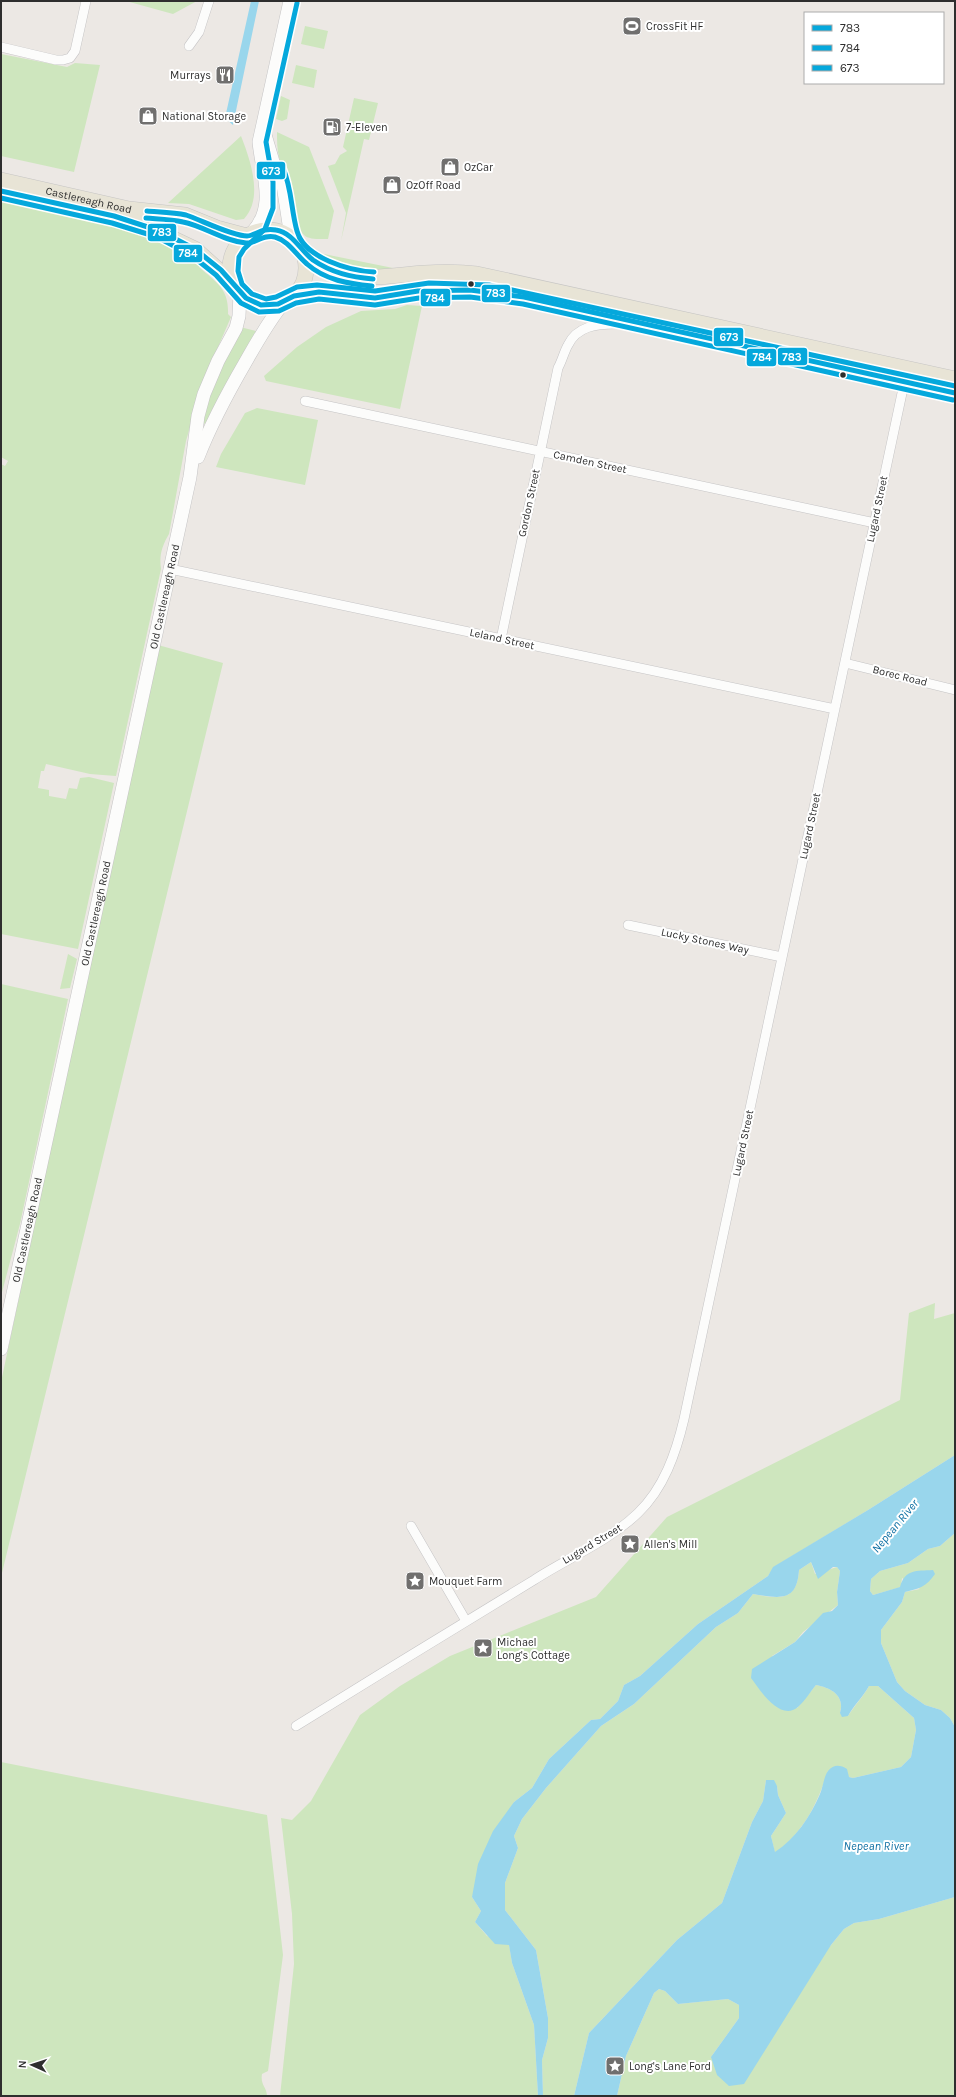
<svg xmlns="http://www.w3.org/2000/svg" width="956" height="2097" font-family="Karla,sans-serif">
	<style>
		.green { fill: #cee6be }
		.water { fill: #99d6ec }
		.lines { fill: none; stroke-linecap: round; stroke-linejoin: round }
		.street-casing { stroke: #c5c4c5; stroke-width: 10 }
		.secondary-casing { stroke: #c5c4c5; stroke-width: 14 }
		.primary-casing { stroke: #c6c5c4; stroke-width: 16 }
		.street { stroke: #fcfcfb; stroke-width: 9 }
		.secondary { stroke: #fcfcfb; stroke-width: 13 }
		.primary { stroke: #e8e4d6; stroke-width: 15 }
		.bus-1-casing { stroke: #fff; stroke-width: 8 }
		.bus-2-casing { stroke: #fff; stroke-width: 8 }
		.bus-3-casing { stroke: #fff; stroke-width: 8 }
		.bus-1 { stroke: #05a8dc; stroke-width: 5 }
		.bus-2 { stroke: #05a8dc; stroke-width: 5 }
		.bus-3 { stroke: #05a8dc; stroke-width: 5 }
		.bus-dot { fill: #2e2e2e; stroke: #fff; stroke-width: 1.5 }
		.labels { text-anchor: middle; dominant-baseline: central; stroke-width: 4; stroke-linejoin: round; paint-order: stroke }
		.poi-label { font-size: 11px; fill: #2e2e2e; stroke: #fff; text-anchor: start }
		.street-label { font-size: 11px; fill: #2e2e2e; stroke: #fff }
		.water-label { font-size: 12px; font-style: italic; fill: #0d6fa3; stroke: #fff }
		.line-badge { stroke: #fff; stroke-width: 1.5 }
		.badge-label { font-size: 11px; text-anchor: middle; font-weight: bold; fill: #fff }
	</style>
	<rect width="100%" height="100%" fill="#ece8e4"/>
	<path class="green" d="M126,1H197L173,14Z
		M305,26L328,31L324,49L301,44Z
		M1,54L67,67L75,63L100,65L74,172L1,156Z
		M296,65L317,70L314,88L292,83Z
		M281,96L290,100L287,119L282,121L276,119Z
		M354,98L378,103L369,140L364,139L341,241L346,213L328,166L335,164L340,155L347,151L343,147Z
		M277,132L309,147L334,211L328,239C321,239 309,240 304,235C294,225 296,207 293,194C290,181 282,169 279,157C277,149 277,141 277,132Z
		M241,136C250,159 264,198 244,219L236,220L189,204L168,203Z
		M1,199C69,214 145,221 202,264L199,267C217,283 229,289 228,314L231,317L202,384L186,441L169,534C162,546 159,555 161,569L116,776L90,774L46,764L44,771H41L38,788L49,790V796L66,799L69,788L77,789L80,778L89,777L114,783L78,949L1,934V464L5,466L8,461L1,457Z
		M314,252L398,269L381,272L345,269Z
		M407,305L422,306L400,409L266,381L264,376L297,347L326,327L361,311L395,309Z
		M240,327L256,331L208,425L200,422L206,402Z
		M257,408L318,420L305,485L216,467L221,454L245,413Z
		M158,645L223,663L1,1577V1382Z
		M68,954L77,959L70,988L60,989Z
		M1,984L68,999L20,1224L1,1296Z
		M935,1303L934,1319L955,1313V1455L868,1510L774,1567L768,1576L698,1624L640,1676L624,1685L618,1701L600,1719L591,1720L549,1759L532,1788L514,1802L472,1897L481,1911L475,1922L487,1936L509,1944L512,1963L534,2025L538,2096H280L294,1964L292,1914L281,1818L292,1820L311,1801L360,1715L400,1686L450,1656L596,1597L667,1517L900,1400L909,1313Z
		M955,1533V1727L950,1718L941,1710L925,1705L905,1691L897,1682L881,1643V1630L902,1602L905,1592L920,1589L902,1578L901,1587L873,1595L870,1591L871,1579L880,1571L908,1563L928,1549L940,1546Z
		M811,1562L815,1574L837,1567L840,1571L837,1592L838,1605L803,1632L795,1642L772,1656L797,1708L816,1685C832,1688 845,1696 840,1713L848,1716C855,1705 863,1697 869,1686H878L914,1718L916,1730L911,1757L901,1767L853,1778L828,1771C817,1804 804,1832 775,1853L771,1836L786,1813L778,1795L777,1786L766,1780L763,1801L752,1822L722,1903L677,1940L589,2033L574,2096H543L542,2060L548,2038V2018L536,1950L505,1910V1883L518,1848L514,1836L522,1819L546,1788L601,1726L634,1704L716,1627L738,1613L753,1594C779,1599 797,1602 799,1570Z
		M1,1762L267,1815L283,1955L268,2071L262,2074C260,2085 267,2087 267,2096H1Z
		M955,1897V2096H617L626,2056L654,1993L659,1989L665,1991L678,2004L728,1999L739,2005V2018L711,2057L831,1945L844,1929L854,1923L879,1919Z"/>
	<path class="water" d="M251,1H259L233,125L225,118Z
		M955,1455V1533L940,1546L928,1549L908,1563L880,1571L871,1579L870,1591L873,1595L900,1587C905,1569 916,1571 933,1570L935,1574C927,1586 919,1589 905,1592L902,1602L881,1630V1643L897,1682L905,1691L925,1705L941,1710L950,1718L955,1727V1897L879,1919L854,1923L844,1929L831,1945L744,2084L729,2086L717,2075L711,2057L739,2018V2005L728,1999L678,2004L665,1991L659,1989L654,1993L626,2056L617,2096H574L589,2033L677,1940L722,1903L752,1822L763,1801L766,1780H774L777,1786L778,1795L786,1813L771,1836L775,1852C796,1838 810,1817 820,1794C823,1787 824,1776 828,1771C834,1764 840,1765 847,1769L849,1777L853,1778L901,1767L911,1757L916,1730L914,1718L878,1686H869C863,1697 854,1705 848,1716L842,1717L840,1713C845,1696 832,1688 816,1685C810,1692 805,1701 798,1707C780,1722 760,1690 751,1678L752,1669L795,1642L823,1613L832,1611L838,1605L837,1592L840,1571L837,1567H833L818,1579L811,1562L799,1570C797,1603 779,1598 753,1594L738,1613L716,1627L634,1704L601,1726L546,1788L522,1819L514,1836L518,1848L505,1883V1910L536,1950L548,2018V2038L542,2060L543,2096H538L534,2025L512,1963L509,1945L495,1944L475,1922L481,1911L472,1897L478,1864L493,1831L514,1802L532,1788L549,1759L591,1720L600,1719L618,1701L624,1685L640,1676L698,1624L768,1576L773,1567L868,1510Z"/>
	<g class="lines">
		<defs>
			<path id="street" d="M189,46L199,32L209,1
				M1,47L56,60H63L70,58L75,51L86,1
				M305,401L875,523
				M170,569L835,709
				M501,639L558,368C562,361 564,352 568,345C577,326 597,324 616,324
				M845,663L955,690
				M628,925L782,957
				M411,1526L466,1621
				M296,1726C375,1677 455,1628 534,1580C568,1558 609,1541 638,1513C664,1488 676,1453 684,1419L905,379"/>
			<g id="secondary">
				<path d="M263,128L274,165L283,185L291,237"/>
				<path d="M252,233C277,206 262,174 259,142L290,1"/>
				<path d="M198,457C211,424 227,394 245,363C257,342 269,320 285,301"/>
				<path id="s1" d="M1,1349L190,477L198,416L204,394L218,361L236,328L239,316L240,293"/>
			</g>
			<g id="primary">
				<path id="s2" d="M1,180L129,209L185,215L217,228L247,236"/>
				<path d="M1,191L140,223L195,249L233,283"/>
				<circle cx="268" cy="268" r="38"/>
				<path d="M302,250C344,288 375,276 425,273C443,272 460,272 477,274L955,379"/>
				<path d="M294,296L319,292L356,297L375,298L418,291L456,290L498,293L955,393"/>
			</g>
		</defs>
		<use href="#street" class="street-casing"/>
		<use href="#secondary" class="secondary-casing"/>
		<use href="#primary" class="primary-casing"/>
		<use href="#street" class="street"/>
		<use href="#secondary" class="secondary"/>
		<use href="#primary" class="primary"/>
		<defs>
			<path id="bus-1" d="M1,191L114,216L160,231L195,249L221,270L246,298L261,305L278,304L294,296L319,292L375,298L418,291L470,290L524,297L955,393
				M147,211C159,212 174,212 186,215C201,220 232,236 247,236C255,236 262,227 276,230C293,233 300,250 313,260C332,273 351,277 373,279"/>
			<path id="bus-2" d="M1,198L112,223L157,237L191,255L216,275L241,303L259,312L279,311L296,303L319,299L375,305L419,298L470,297L523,304L953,400
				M146,218C158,219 171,219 183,222C204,226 223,241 246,243C255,244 263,234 275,237C289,241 296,255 307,264C325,280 349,284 372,286"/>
			<path id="bus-3" d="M297,3L266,142L273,182V208L265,229L244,249L239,257L238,271L242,284L252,294L266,299L276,297L297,287L317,285L375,291L429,283L489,285L955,386
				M283,168C292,189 291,210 297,231C304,258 350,271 374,272"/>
		</defs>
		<use href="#bus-1" class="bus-1-casing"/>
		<use href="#bus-2" class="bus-2-casing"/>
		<use href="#bus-3" class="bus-3-casing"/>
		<use href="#bus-1" class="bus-1"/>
		<use href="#bus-2" class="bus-2"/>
		<use href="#bus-3" class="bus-3"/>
	</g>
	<defs>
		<symbol id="stadium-square" viewBox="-11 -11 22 22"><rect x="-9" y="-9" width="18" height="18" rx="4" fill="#706f6e" stroke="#fff"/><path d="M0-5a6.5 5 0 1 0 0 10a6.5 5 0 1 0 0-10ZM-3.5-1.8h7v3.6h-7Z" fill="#fff"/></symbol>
		<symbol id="restaurant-square" viewBox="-11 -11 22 22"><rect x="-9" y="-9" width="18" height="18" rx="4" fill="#706f6e" stroke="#fff"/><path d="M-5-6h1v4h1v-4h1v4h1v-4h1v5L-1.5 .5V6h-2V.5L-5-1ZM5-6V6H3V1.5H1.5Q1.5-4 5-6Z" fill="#fff"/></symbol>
		<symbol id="shop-square" viewBox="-11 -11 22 22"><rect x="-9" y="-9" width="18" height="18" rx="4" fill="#706f6e" stroke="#fff"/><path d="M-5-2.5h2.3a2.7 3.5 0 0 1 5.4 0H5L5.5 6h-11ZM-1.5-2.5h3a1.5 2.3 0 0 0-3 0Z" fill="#fff"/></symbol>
		<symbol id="fuel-square" viewBox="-11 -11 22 22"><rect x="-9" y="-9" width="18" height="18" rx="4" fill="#706f6e" stroke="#fff"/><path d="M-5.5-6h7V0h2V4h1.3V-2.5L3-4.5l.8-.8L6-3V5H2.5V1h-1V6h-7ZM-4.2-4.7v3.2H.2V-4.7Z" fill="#fff"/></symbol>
		<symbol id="sight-square" viewBox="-11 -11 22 22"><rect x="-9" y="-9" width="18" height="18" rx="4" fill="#706f6e" stroke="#fff"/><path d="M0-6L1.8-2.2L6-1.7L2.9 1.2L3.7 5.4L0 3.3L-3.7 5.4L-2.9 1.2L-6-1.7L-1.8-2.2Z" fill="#fff"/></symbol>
	</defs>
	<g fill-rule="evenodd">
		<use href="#stadium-square" x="621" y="15" width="22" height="22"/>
		<use href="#restaurant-square" x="214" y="64" width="22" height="22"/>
		<use href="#shop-square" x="137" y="105" width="22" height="22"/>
		<use href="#fuel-square" x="321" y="116" width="22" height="22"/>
		<use href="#shop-square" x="439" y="156" width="22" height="22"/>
		<use href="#shop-square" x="381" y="174" width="22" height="22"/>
		<use href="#sight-square" x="619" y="1533" width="22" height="22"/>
		<use href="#sight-square" x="404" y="1570" width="22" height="22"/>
		<use href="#sight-square" x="472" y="1637" width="22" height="22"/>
		<use href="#sight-square" x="604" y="2055" width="22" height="22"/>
	</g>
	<g class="bus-dot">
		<circle cx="471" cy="284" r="3.5"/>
		<circle cx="843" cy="375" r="3.5"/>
	</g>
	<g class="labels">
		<g class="poi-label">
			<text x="646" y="26">CrossFit HF</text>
			<text x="211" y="75" text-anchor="end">Murrays</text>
			<text x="162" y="116">National Storage</text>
			<text x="346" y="127">7-Eleven</text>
			<text x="464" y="167">OzCar</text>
			<text x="406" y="185">OzOff Road</text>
			<text x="644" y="1544">Allen's Mill</text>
			<text x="429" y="1581">Mouquet Farm</text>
			<text x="497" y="1642">Michael<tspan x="497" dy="13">Long's Cottage</tspan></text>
			<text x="629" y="2066">Long's Lane Ford</text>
		</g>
		<g class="street-label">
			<text stroke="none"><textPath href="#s2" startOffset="90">Castlereagh Road</textPath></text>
			<text transform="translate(590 462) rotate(12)">Camden Street</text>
			<text transform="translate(529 503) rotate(-78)">Gordon Street</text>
			<text transform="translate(877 509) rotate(-78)">Lugard Street</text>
			<text stroke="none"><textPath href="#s1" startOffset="770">Old Castlereagh Road</textPath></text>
			<text transform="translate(502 639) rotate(12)">Leland Street</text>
			<text transform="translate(900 676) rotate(14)">Borec Road</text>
			<text transform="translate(810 826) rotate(-78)">Lugard Street</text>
			<text stroke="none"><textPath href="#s1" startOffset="446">Old Castlereagh Road</textPath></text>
			<text transform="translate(705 941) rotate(12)">Lucky Stones Way</text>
			<text transform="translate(743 1143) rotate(-78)">Lugard Street</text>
			<text stroke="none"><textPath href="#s1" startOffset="122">Old Castlereagh Road</textPath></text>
			<text transform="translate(592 1544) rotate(-31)">Lugard Street</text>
		</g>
		<g class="water-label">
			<text transform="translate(895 1526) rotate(-50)">Nepean River</text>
			<text x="876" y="1846">Nepean River</text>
		</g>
	</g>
	<g class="line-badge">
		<rect x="256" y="161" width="30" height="19" rx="4" fill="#05a8dc"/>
		<rect x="147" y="223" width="30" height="19" rx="4" fill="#05a8dc"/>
		<rect x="173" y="244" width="30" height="19" rx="4" fill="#05a8dc"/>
		<rect x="481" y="284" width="30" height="19" rx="4" fill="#05a8dc"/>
		<rect x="420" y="288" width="31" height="19" rx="4" fill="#05a8dc"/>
		<rect x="713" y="327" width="31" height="20" rx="4" fill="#05a8dc"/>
		<rect x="777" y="347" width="31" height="19" rx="4" fill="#05a8dc"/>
		<rect x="746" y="348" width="31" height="19" rx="4" fill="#05a8dc"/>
	</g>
	<g class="badge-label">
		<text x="271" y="175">673</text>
		<text x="162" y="236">783</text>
		<text x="188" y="257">784</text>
		<text x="496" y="297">783</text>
		<text x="435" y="302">784</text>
		<text x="729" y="341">673</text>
		<text x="792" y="361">783</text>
		<text x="762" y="361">784</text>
	</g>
	<rect width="956" height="2097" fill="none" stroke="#2e2e2e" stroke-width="4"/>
	<rect x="804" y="12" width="140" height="72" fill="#ffffff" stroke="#ababab"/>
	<rect x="812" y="25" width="20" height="6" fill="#05a8dc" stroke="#ababab"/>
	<text x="840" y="32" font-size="12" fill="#2e2e2e">783</text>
	<rect x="812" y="45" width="20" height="6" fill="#05a8dc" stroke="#ababab"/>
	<text x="840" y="52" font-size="12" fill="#2e2e2e">784</text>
	<rect x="812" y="65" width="20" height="6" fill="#05a8dc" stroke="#ababab"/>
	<text x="840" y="72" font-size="12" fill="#2e2e2e">673</text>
	<g transform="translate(32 2065) rotate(273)" stroke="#ffffff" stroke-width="3" paint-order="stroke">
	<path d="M0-3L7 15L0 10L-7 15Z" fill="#2e2e2e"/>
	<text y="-6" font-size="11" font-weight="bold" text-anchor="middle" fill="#2e2e2e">N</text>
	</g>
</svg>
